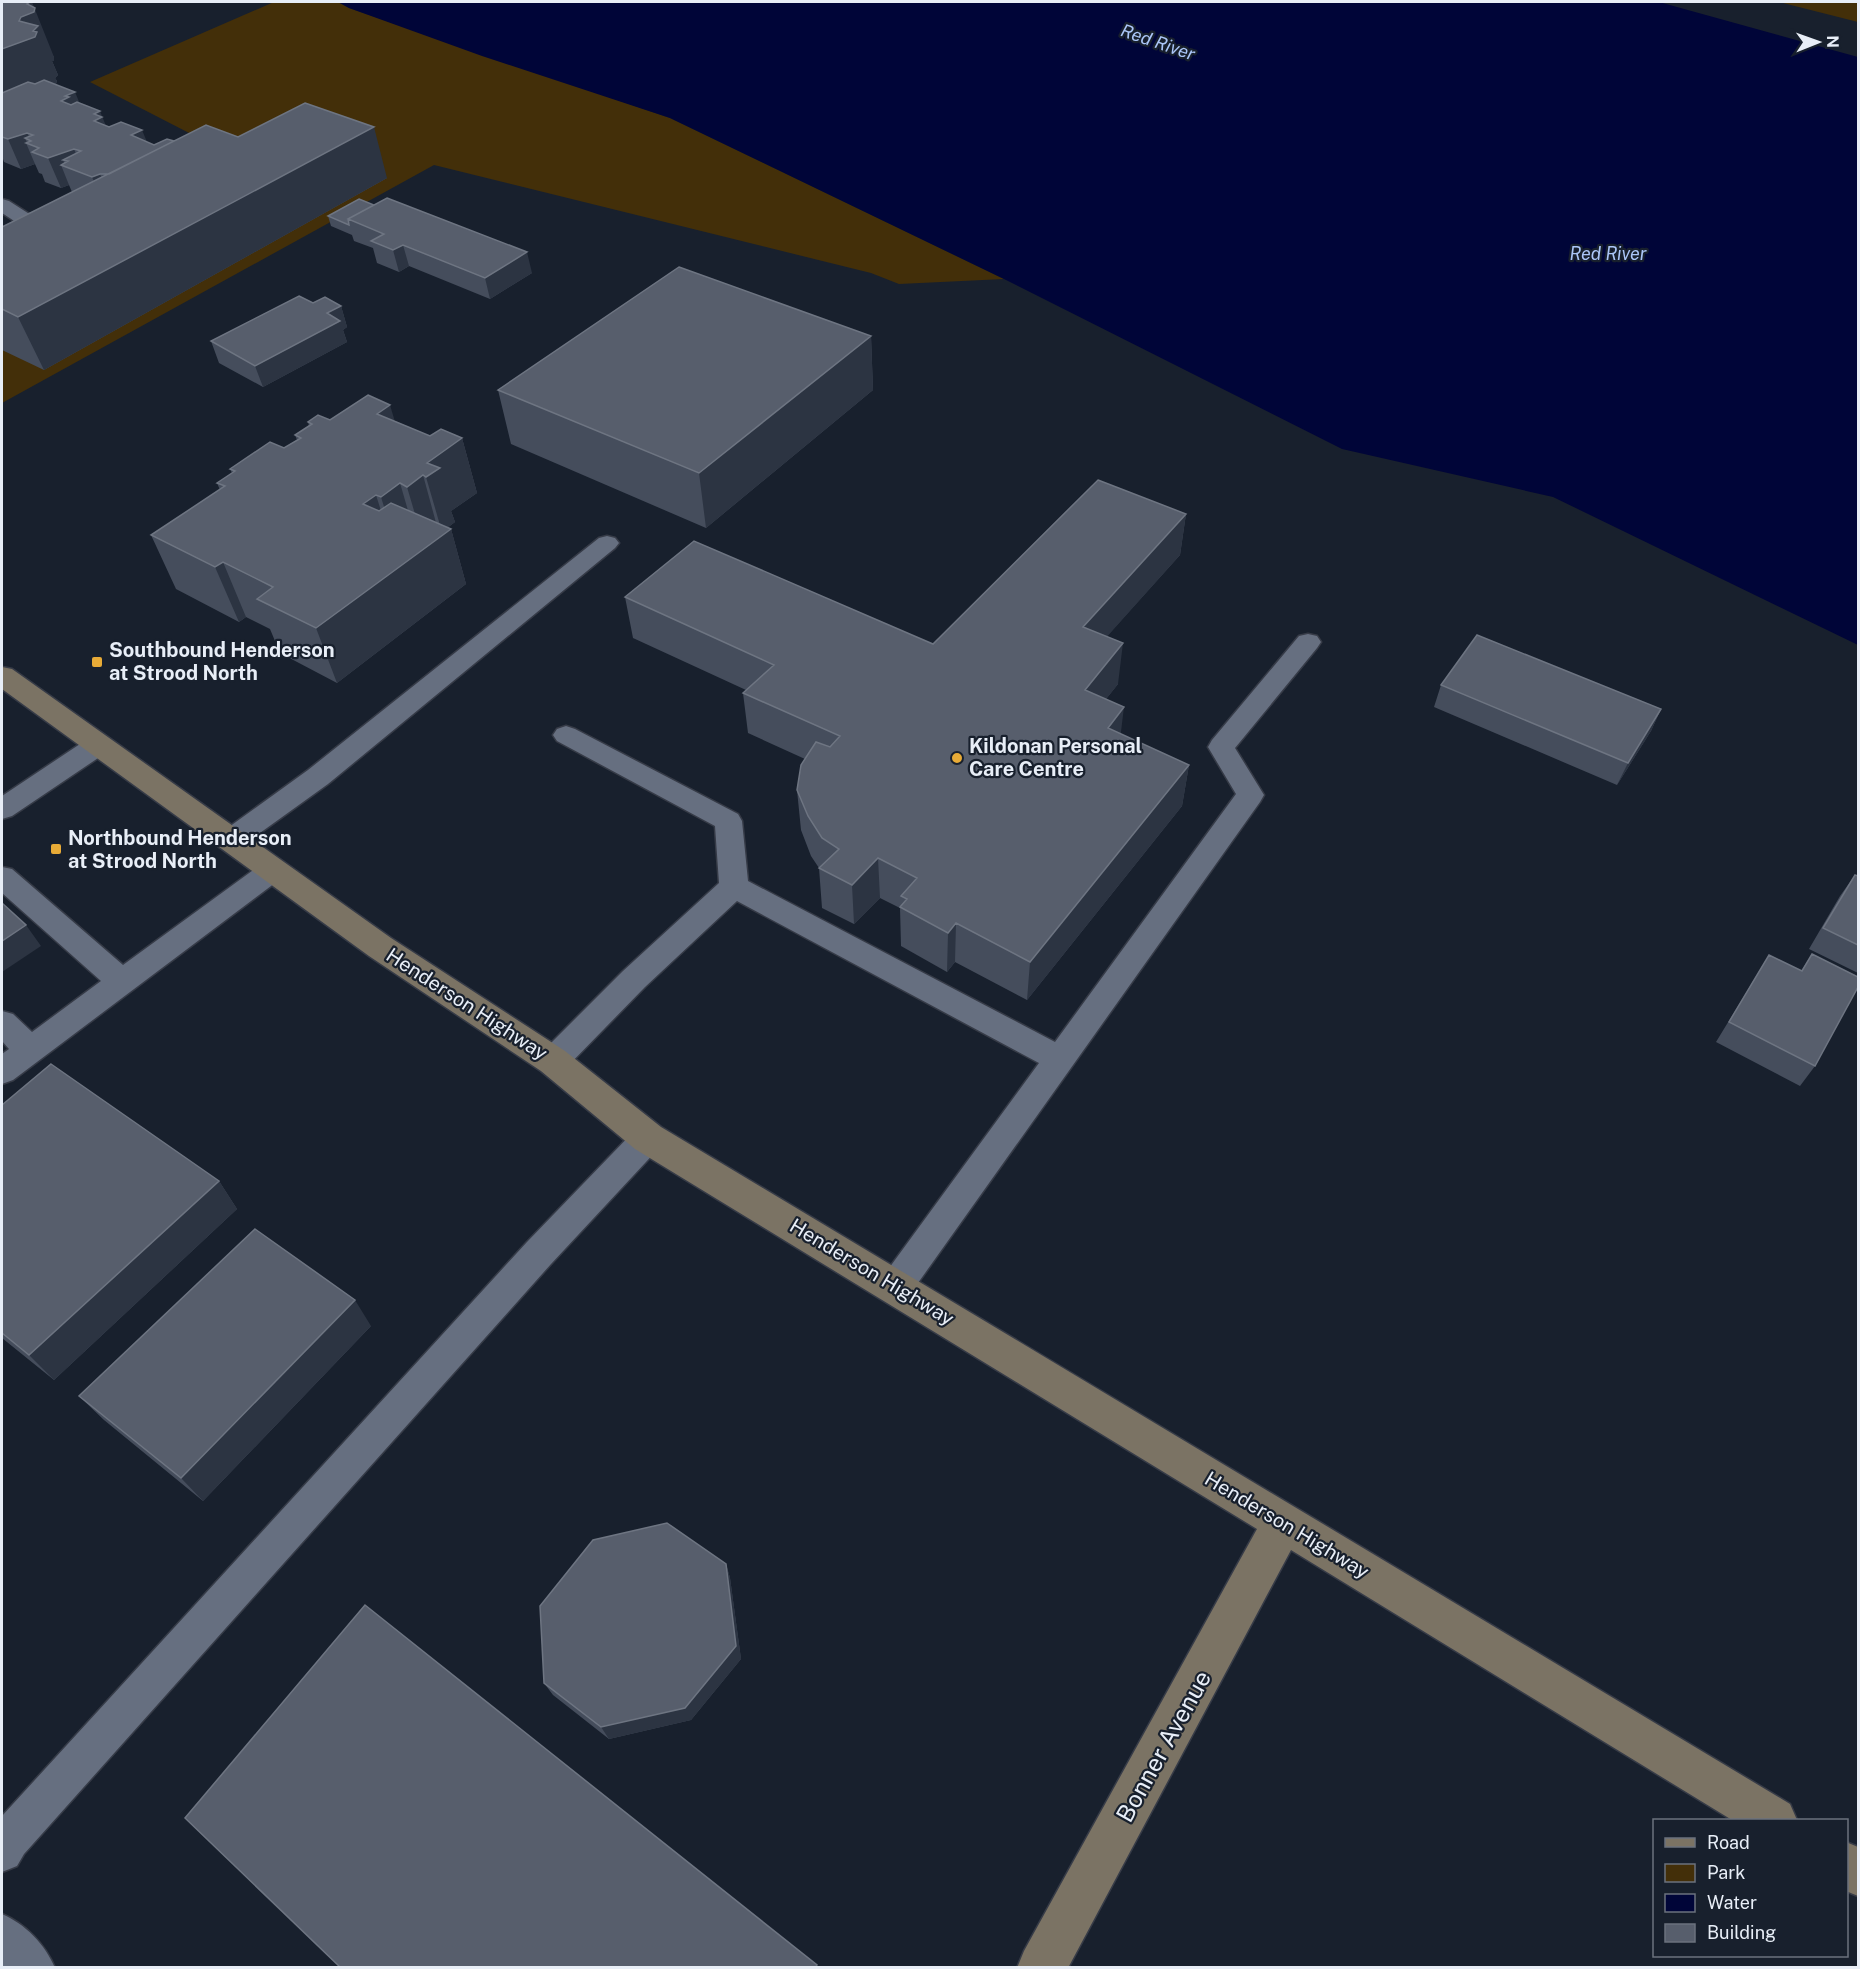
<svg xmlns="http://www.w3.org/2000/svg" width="1860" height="1969" font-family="'Public Sans',sans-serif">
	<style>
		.green { fill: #432f09 }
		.water { fill: #000538 }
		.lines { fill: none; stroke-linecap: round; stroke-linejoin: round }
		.lane-casing { stroke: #363b47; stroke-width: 3 }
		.secondary-casing { stroke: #363b47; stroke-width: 3 }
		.lane { fill: #666f80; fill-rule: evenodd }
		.secondary { fill: #7b7364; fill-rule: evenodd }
		.wall { fill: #454d5c }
		.shaded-wall { fill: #2c3442 }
		.building { fill: #575e6c; stroke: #6e7582; stroke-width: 1.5 }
		.poi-dot { fill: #e8ab37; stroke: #18202d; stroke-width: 2 }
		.labels { text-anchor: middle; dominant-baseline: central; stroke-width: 4.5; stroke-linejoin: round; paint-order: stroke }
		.far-water-label { font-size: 18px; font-style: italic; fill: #abc6f8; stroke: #18202d }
		.poi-label { font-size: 20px; font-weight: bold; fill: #e8eef7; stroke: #18202d; text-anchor: start }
		.street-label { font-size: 20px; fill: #e8eef7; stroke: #18202d }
		.near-street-label { font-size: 24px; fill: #e8eef7; stroke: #18202d }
	</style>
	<rect width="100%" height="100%" fill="#18202d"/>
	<path class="green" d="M274,2H338L349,8L670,118L1004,279L899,284L871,273L434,165L2,403V273L228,153L90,82Z
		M1779,2H1858V22Z"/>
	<path class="water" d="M338,2H1659L1858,57V645L1553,497L1342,449L1004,279L670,118L482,56L349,8Z"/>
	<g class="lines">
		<defs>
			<path id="lane" d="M2,199L9,201L45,224L47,228L45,232H31L2,213Z
				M607,536L615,538L619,543L615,548L328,784L242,846L232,849L222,846L218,839L222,832L308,770L599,538Z
				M1308,634L1317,636L1321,642L1317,648L1235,748L1264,795L1260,802L908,1297L896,1302L884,1297L879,1286L884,1275L1039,1063L737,901L645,987L564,1070L553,1074L542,1070L537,1061L542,1052L623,971L719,883L715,826L557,741L553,735L557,729L566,726L575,729L738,814L742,821L748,881L1055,1042L1236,794L1208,747L1212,740L1299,636Z
				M98,736L107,738L111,745L107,752L12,816L2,819V796L89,738Z
				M273,859L283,863L287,870L283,877L13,1080L2,1084V1054L9,1049L2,1041V1011L13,1014L32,1032L101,981L2,893V867L12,869L123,965L263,863Z
				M648,1124L659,1128L664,1138L659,1148L551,1264L24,1854L17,1866L2,1872V1816L527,1242L637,1128Z
				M2,1914C25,1924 45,1944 55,1968H2Z"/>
			<path id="secondary" d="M2,667L12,669L391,938L565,1051L661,1127L1790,1804L1797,1820H1732L1291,1550L1068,1968H1017L1024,1951L1257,1529L635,1149L541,1071L369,956L2,689Z
				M1846,1842L1858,1847V1896L1846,1891Z"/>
		</defs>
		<use href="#lane" class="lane-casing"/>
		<use href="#secondary" class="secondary-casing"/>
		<use href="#lane" class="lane"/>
		<use href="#secondary" class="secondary"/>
	</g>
	<path class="wall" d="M2,2L54,57V61H52L58,75L55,78L57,81L56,84L79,103L106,126L154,145L174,141L238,137L387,178L44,370L2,350V227L72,192L69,185L61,188L45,182L42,174L39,173L35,164L21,169L4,162L2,156Z
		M359,199L532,273L490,299L409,266L399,272L377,263L373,248L354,241L352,235L331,226L328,216Z
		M313,303L341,306L347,327L343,330L347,342L263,387L219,363L211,341Z
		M871,336L873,390L706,528L511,444L498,390Z
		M330,420L395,421L430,436L462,438L477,493L451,511L455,522L447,528L451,529L466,584L337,683L280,653L270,629L246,617L239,622L176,589L151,535L220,490L217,483L232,473L230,469L284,448L297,440L295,435L309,426L308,422Z
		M1186,514L1180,555L1107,636L1118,684L1106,699L1121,734L1189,765L1182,806L1027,1000L955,962L947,972L901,946L900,908L880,898L854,924L822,908L819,868L811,856L801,830L797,790L805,759L748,733L743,693L746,690L633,638L625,597L933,644Z
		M1441,685L1661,709L1651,731L1617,785L1434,707Z
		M1855,875L1858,876V973L1809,949L1840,896Z
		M1812,954L1815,1066L1800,1086L1716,1042L1769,955L1801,971Z
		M2,1105L219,1181L237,1209L54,1380L2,1338Z
		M371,1326L203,1501L104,1420L79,1396Z
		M726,1564L730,1578L741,1659L691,1720L609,1739L553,1695L544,1683Z"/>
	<path class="shaded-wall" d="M30,2H32L54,57V61H52L58,75L55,78L57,81L55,86L2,107V49L19,21L27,4Z
		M75,92L87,121L61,101L65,96Z
		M100,111L112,141L94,121V114Z
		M374,127L387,178L44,370L18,317Z
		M142,130L152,154L176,142L187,172L125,204L113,174L140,160L131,135Z
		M27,133L31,140L25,138L27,143H26L35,164L21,169L8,139Z
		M74,149L84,174L68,161L63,160L66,167L61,165L69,185L61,188L48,158Z
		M100,174L112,204L105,208L92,177Z
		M403,245L409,266L399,272L393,250Z
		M527,252L532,273L490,299L485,278Z
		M341,306L347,327L343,330L347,342L263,387L255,366L327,313Z
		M871,336L873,390L706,528L699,473Z
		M390,405L406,459L377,414Z
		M462,438L477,493L451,511L455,522L442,532L426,477L427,463Z
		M423,475L438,530L423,541L407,487Z
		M400,483L416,538L398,552L381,497Z
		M376,495L393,549L363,504Z
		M1186,514L1180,555L1079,668L1083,627Z
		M451,529L466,584L337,683L316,628Z
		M223,562L246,617L239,622L215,567Z
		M1123,643L1118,684L1081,731L1085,690Z
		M1124,707L1119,748L1108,728Z
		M1661,709L1651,731L1617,785L1628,763Z
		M1189,765L1182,806L1027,1000L1030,962Z
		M878,858L880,898L854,924L852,885Z
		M956,923L955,962L947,972L948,933Z
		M26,925L41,946L2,972V941Z
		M219,1181L237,1209L54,1380L29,1355Z
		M355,1300L371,1326L203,1501L181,1478Z
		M726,1564L730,1578L741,1659L691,1720L609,1739L601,1727Z"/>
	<path class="building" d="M2,2H30L27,4L35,8L34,12L21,17L19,21L38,26L33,31L37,32L35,37L2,49Z
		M44,80L75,92L65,96L69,97L61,101L71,105L77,102L100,111L94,114L102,117L94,121L109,127L121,122L142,130L131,135L154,145L167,139L174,141L109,174H100L92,177L61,165L68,161L63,160L81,151L74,149L48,158L32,152L39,148L26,143L31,141L25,138L33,135L27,133L8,139L2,137V93L28,82L35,84Z
		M305,103L374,127L18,317L2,309V227L206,125L238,137Z
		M387,198L527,252L485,278L403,245L393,250L371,241L384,234L348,219Z
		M359,199L374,205L348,219L349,225L328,216Z
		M679,267L871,336L699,473L498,390Z
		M299,296L313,303L325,297L341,306L327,313L340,321L255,366L211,341Z
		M368,395L390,405L377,414L430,436L441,429L462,438L427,463L440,468L426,477L423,475L407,487L400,483L381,497L376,495L363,504L379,511L391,503L451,529L316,628L257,599L273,587L223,562L215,567L151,535L225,486L217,483L235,471L230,469L270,442L284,448L301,438L295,435L312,424L308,422L318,415L330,420Z
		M1098,480L1186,514L1083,627L1123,643L1085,690L1124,707L1108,728L1189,765L1030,962L956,923L948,933L900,907L907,899L901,896L917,878L878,858L852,885L819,868L839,849L822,838L808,816L797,790L801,765L816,742L830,747L840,736L743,693L774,665L625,597L694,541L933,644Z
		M1477,635L1661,709L1628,763L1441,685Z
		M1855,875L1858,876V945L1823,928Z
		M2,903L26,925L2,941Z
		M1812,954L1858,977V987L1815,1066L1729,1022L1769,955L1802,971Z
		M51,1064L219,1181L29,1355L2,1333V1105Z
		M255,1229L355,1300L181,1478L79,1396Z
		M667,1523L726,1564L736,1646L685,1708L601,1727L544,1683L540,1606L593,1540Z
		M365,1605L817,1965L815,1968H341L185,1818Z"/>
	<g class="poi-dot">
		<rect x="91" y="656" width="12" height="12" rx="3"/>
		<circle cx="957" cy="758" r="6"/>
		<rect x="50" y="843" width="12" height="12" rx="3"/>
	</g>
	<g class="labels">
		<g class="far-water-label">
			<text transform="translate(1158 42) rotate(19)">Red River</text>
			<text x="1608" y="253">Red River</text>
		</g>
		<g class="poi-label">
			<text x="109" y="650">Southbound Henderson<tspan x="109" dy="23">at Strood North</tspan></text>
			<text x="969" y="746">Kildonan Personal<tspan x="969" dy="23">Care Centre</tspan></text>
			<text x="68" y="838">Northbound Henderson<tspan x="68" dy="23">at Strood North</tspan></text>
		</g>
		<g class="street-label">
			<text transform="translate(467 1004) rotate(33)">Henderson Highway</text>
			<text transform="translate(872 1272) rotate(31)">Henderson Highway</text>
			<text transform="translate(1287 1525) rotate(31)">Henderson Highway</text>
		</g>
		<g class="near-street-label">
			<text transform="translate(1163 1746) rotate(-61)">Bonner Avenue</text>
		</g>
	</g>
	<rect width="1860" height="1969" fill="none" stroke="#e8eef7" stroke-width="6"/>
	<rect x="1653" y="1819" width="195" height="138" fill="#18202d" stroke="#6b727e" stroke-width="1.5"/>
	<rect x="1665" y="1838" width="30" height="9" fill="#7b7364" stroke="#6b727e" stroke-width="1.5"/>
	<text x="1707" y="1849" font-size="18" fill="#e8eef7">Road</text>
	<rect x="1665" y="1864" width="30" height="18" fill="#432f09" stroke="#6b727e" stroke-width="1.5"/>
	<text x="1707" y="1879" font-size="18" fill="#e8eef7">Park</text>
	<rect x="1665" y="1894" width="30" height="18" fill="#000538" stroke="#6b727e" stroke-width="1.5"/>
	<text x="1707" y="1909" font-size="18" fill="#e8eef7">Water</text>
	<rect x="1665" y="1924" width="30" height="18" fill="#575e6c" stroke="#6b727e" stroke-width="1.5"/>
	<text x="1707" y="1939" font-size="18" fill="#e8eef7">Building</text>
	<g transform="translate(1818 42) rotate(89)" stroke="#18202d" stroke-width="4.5" paint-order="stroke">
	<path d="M0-4.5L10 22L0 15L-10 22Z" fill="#e8eef7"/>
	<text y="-9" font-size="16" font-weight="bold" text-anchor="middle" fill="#e8eef7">N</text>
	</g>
</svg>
